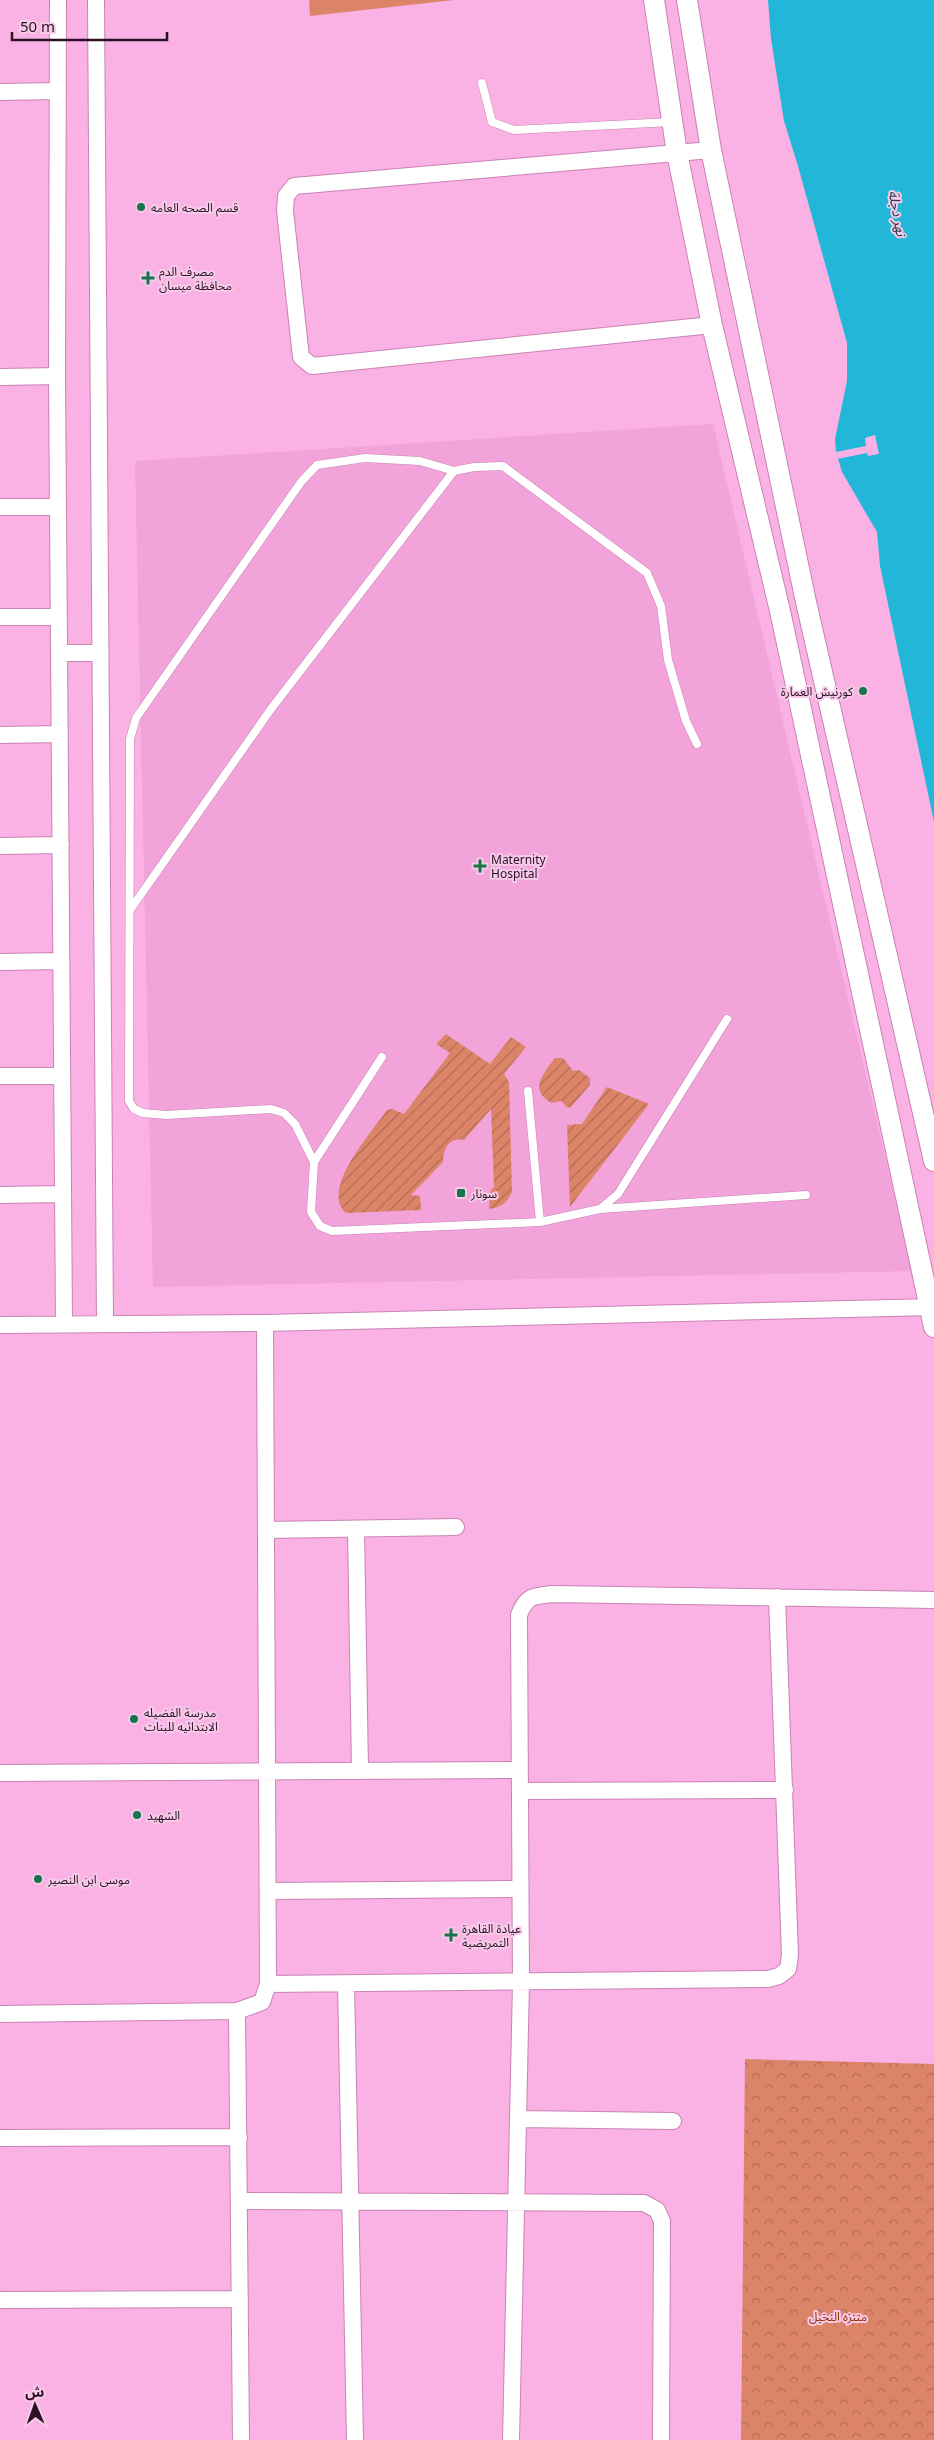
<svg xmlns="http://www.w3.org/2000/svg" width="934" height="2440" font-family="'Noto Sans','Noto Sans Arabic',sans-serif">
	<style>
		.built { fill: #f2a3da }
		.forest { fill: url(#forest-crowns) }
		.garden { fill: url(#garden-furrows) }
		.pitch { fill: #dc8468 }
		.water { fill: #22b7d8 }
		.pier { fill: #fab1e4 }
		.lines { fill: none; stroke-linecap: round; stroke-linejoin: round }
		.service-casing { stroke: #c983b4; stroke-width: 9 }
		.minor-casing { stroke: #c983b4; stroke-width: 18 }
		.tertiary-casing { stroke: #c983b4; stroke-width: 22 }
		.service { stroke: #fff; stroke-width: 8 }
		.minor { stroke: #fff; stroke-width: 16 }
		.tertiary { stroke: #fff; stroke-width: 20 }
		.poi-dot { fill: #16754b; stroke: #f6cae8; stroke-width: 2 }
		.labels { text-anchor: middle; dominant-baseline: central; stroke-width: 4; stroke-linejoin: round; paint-order: stroke }
		.poi-label { font-size: 12px; fill: #2b1124; stroke: #f6cae8; text-anchor: start }
		.park-label { font-size: 12px; fill: #962d00; stroke: #f6cae8 }
		.water-label { font-size: 14px; font-style: italic; fill: #254149; stroke: #f6cae8 }
	</style>
	<defs>
		<pattern id="forest-crowns" width="20" height="18" patternUnits="userSpaceOnUse" patternTransform="scale(1.25)"><rect width="20" height="18" fill="#dc8468"/><path d="M2 6a3 3 0 1 1 6 0M12 15a3 3 0 1 1 6 0" fill="none" stroke="#b36b55"/></pattern>
		<pattern id="garden-furrows" width="10" height="10" patternUnits="userSpaceOnUse" patternTransform="scale(1.25)"><rect width="10" height="10" fill="#dc8468"/><path d="M-1 1l2-2M0 10L10 0M9 11l2-2" fill="none" stroke="#b36b55"/></pattern>
	</defs>
	<rect width="100%" height="100%" fill="#fab1e4"/>
	<path class="built" d="M713,424L912,1271L153,1287L135,461Z"/>
	<path class="forest" d="M745,2059L934,2064V2440H741Z"/>
	<path class="garden" d="M446,1034L490,1064L511,1037L526,1047L504,1074L509,1082L512,1192C506,1204 502,1207 489,1209L490,1191L494,1187L491,1109L464,1140C449,1137 443,1149 443,1162L411,1195L420,1196L421,1210L346,1213C319,1190 372,1132 387,1110L392,1109L404,1114L450,1053L436,1044Z
		M555,1058H563L573,1071L579,1070L590,1078V1085L570,1108L565,1106L562,1101L552,1103C528,1090 543,1074 555,1058Z
		M607,1087L649,1104L570,1207L567,1125L582,1124Z"/>
	<path class="pitch" d="M309,0H454L310,16Z"/>
	<path class="water" d="M768,0H934V822L880,566L877,532L842,472L836,452L835,439L847,381V343L798,166L784,121L771,39Z"/>
	<path class="pier" d="M875,435L879,454L868,456L867,453L837,459L836,452L866,446L865,438Z"/>
	<g class="lines">
		<defs>
			<path id="service" d="M482,83L492,122L514,130L671,122
				M454,471L420,461L365,458L317,465L301,482L136,718L130,739L129,1101L134,1109L143,1113L166,1115L271,1109L284,1113L295,1124L314,1162L311,1212L320,1226L332,1231L540,1222L600,1209L618,1194L727,1019
				M130,910L271,709L454,471L474,467L503,466L647,573L661,606L668,660L686,721L697,744
				M528,1091L540,1222
				M314,1162L382,1057
				M600,1209L806,1195"/>
			<path id="minor" d="M58,0L57,376L64,1324
				M96,0L105,1324
				M0,92L57,91
				M711,150L294,186L286,196L285,211L301,357L312,366L712,325
				M0,377L57,376
				M0,507H58
				M0,617H59
				M59,653H100
				M0,735L60,734
				M0,846L61,845
				M0,962L61,961
				M0,1076H62
				M0,1195L63,1194
				M0,1325L265,1323L934,1307
				M356,1529L360,1770
				M266,1530L456,1527
				M0,1773L519,1770
				M520,1791L785,1790
				M268,1891L520,1889
				M268,1984L768,1979L779,1976L788,1969L790,1955L777,1597
				M346,1984L355,2440
				M237,2011L241,2440
				M0,2014L237,2011L262,2002L268,1984L265,1323
				M518,2119L673,2121
				M0,2138L239,2137
				M239,2201L644,2203L657,2210L662,2221L661,2440
				M0,2300L240,2299
				M511,2440L521,1983L519,1615C526,1596 533,1596 552,1594L934,1600"/>
			<path id="tertiary" d="M654,0L677,153L712,325L780,611L934,1327
				M687,0L711,150L806,602L934,1161"/>
		</defs>
		<use href="#service" class="service-casing"/>
		<use href="#minor" class="minor-casing"/>
		<use href="#tertiary" class="tertiary-casing"/>
		<use href="#service" class="service"/>
		<use href="#minor" class="minor"/>
		<use href="#tertiary" class="tertiary"/>
	</g>
	<g class="poi-dot">
		<circle cx="141" cy="207" r="5"/>
		<path d="M145.5 270.5h5v5h5v5h-5v5h-5v-5h-5v-5h5z"/>
		<circle cx="863" cy="691" r="5"/>
		<path d="M477.5 858.5h5v5h5v5h-5v5h-5v-5h-5v-5h5z"/>
		<rect x="456" y="1188" width="10" height="10" rx="2.5"/>
		<circle cx="134" cy="1719" r="5"/>
		<circle cx="137" cy="1815" r="5"/>
		<circle cx="38" cy="1879" r="5"/>
		<path d="M448.5 1927.5h5v5h5v5h-5v5h-5v-5h-5v-5h5z"/>
	</g>
	<g class="labels">
		<g class="poi-label">
			<text x="151" y="207">قسم الصحه العامه</text>
			<text x="159" y="271">مصرف الدم<tspan x="159" dy="14">محافظة ميسان</tspan></text>
			<text x="853" y="691" text-anchor="end">كورنيش العمارة</text>
			<text x="491" y="859">Maternity<tspan x="491" dy="14">Hospital</tspan></text>
			<text x="471" y="1193">سونار</text>
			<text x="144" y="1712">مدرسة الفضيله<tspan x="144" dy="14">الابتدائيه للبنات</tspan></text>
			<text x="147" y="1815">الشهيد</text>
			<text x="48" y="1879">موسى ابن النصير</text>
			<text x="462" y="1928">عيادة القاهرة<tspan x="462" dy="14">التمريضية</tspan></text>
		</g>
		<g class="park-label">
			<text x="838" y="2316">متنزه النخيل</text>
		</g>
		<g class="water-label">
			<text transform="translate(898 213) rotate(80)">نهر دجلة</text>
		</g>
	</g>
	<g transform="translate(35 2405) rotate(358)" stroke="#f6cae8" stroke-width="4" paint-order="stroke">
	<path d="M0-4L9 19L0 12L-9 19Z" fill="#2b1124"/>
	<text y="-8" font-size="14" font-weight="bold" text-anchor="middle" fill="#2b1124">ش</text>
	</g>
	<path d="M12 32v8h155v-8" fill="none" stroke="#2b1124" stroke-width="2.5"/>
	<text x="20" y="32" font-size="15" fill="#2b1124" stroke="#f6cae8" stroke-width="4" paint-order="stroke">50 m</text>
</svg>
